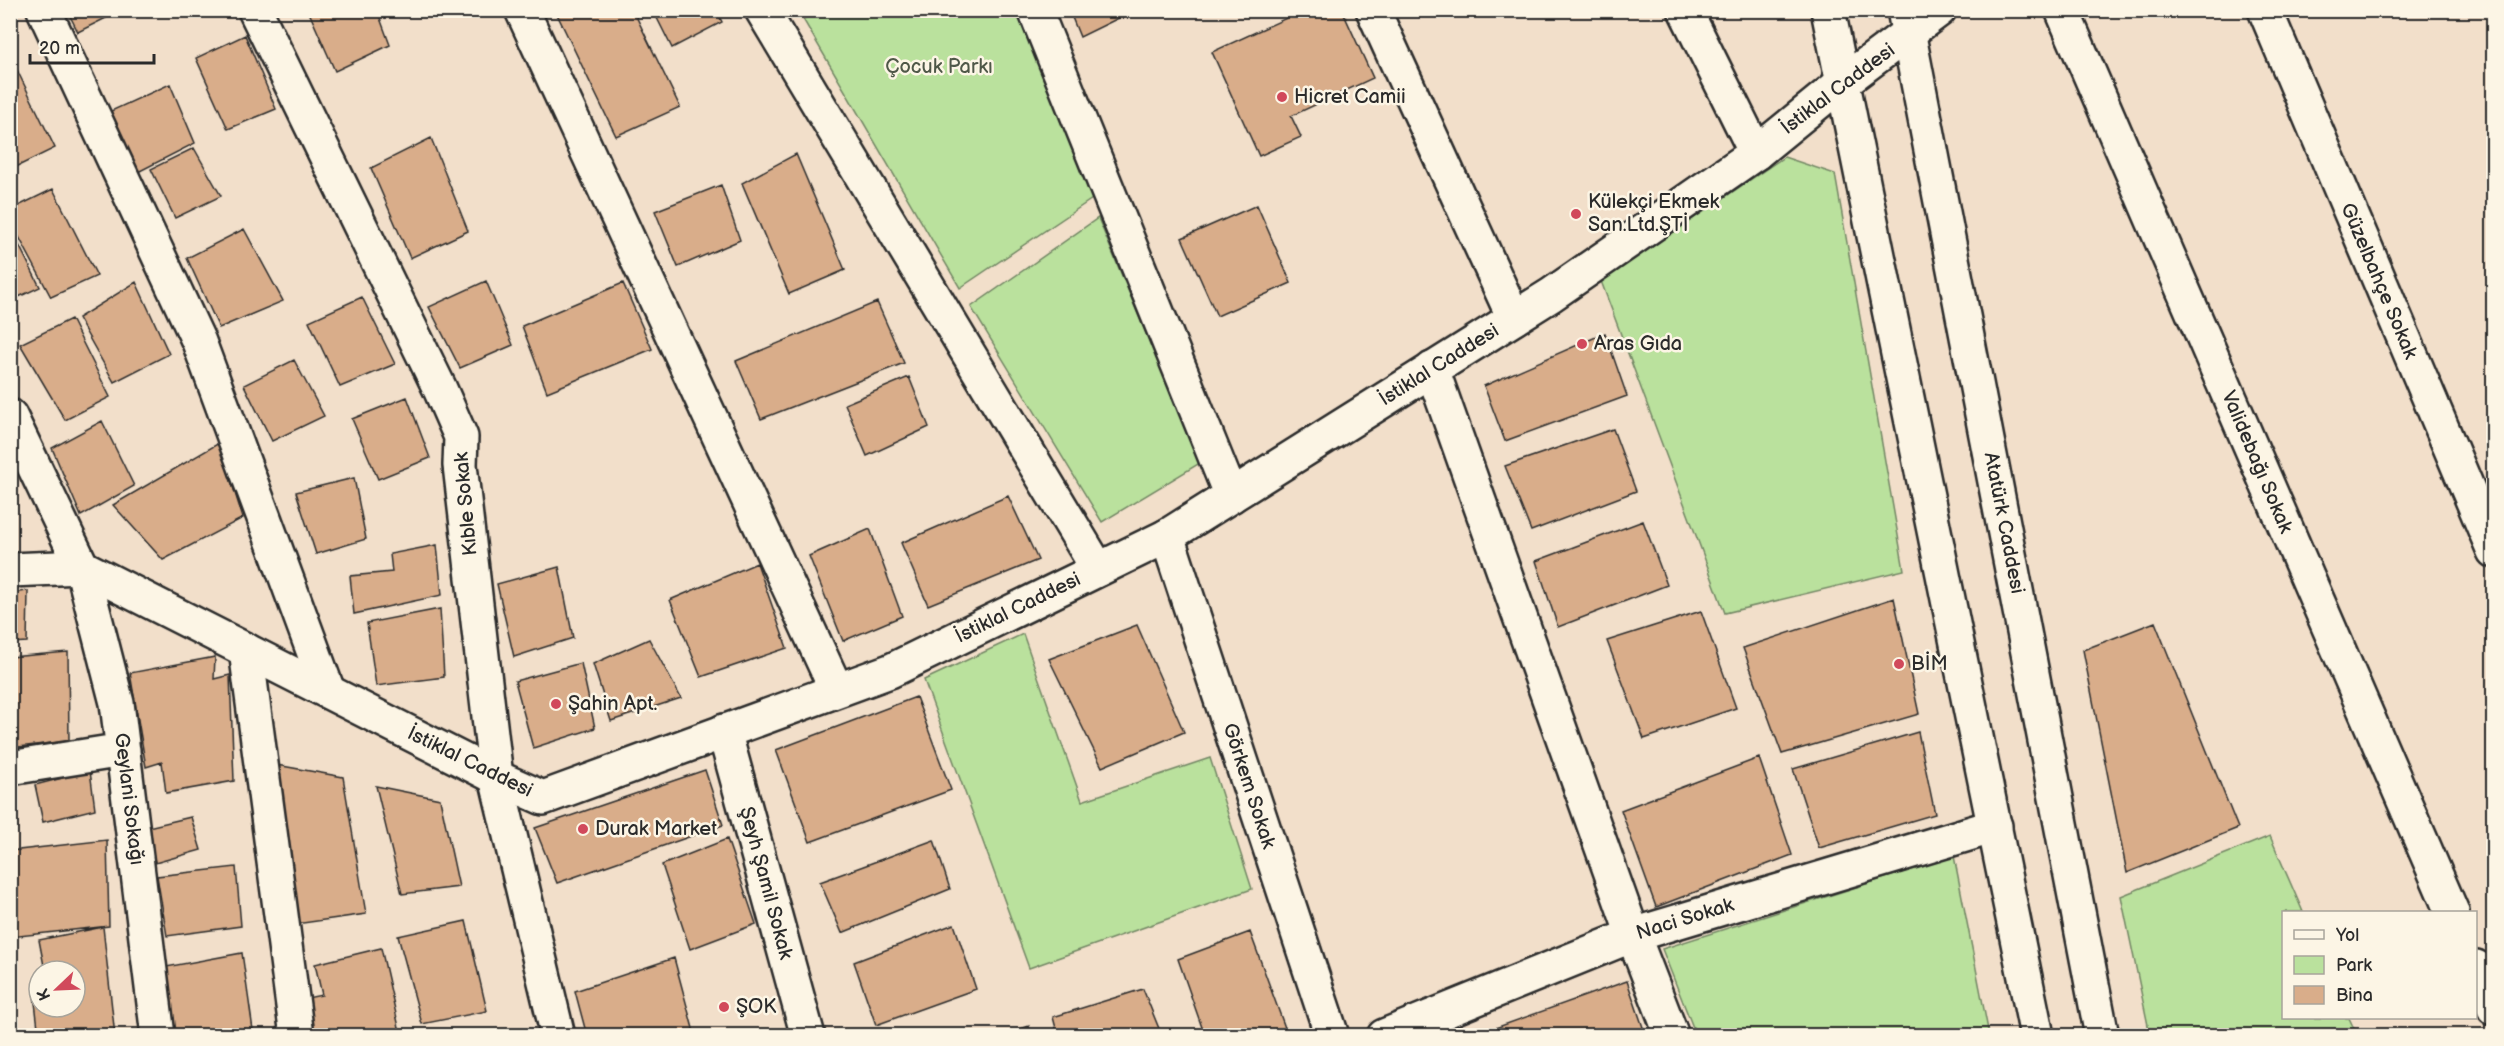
<svg xmlns="http://www.w3.org/2000/svg" width="2504" height="1046" font-family="'Balsamiq Sans',sans-serif">
	<style>
		.green { fill: #bae19d; stroke: #728664; stroke-width: 1.5 }
		.building { fill: #d9ad8a; stroke: #2b2b2b; stroke-width: 1.5 }
		.lines { fill: none; stroke-linecap: round; stroke-linejoin: round }
		.minor-casing { stroke: #2b2b2b; stroke-width: 38 }
		.tertiary-casing { stroke: #2b2b2b; stroke-width: 38 }
		.primary-casing { stroke: #2b2b2b; stroke-width: 38 }
		.minor { stroke: #fcf5e5; stroke-width: 33 }
		.tertiary { stroke: #fcf5e5; stroke-width: 33 }
		.primary { stroke: #fcf5e5; stroke-width: 33 }
		.poi-dot { fill: #d1495b; stroke: #fcf5e5; stroke-width: 2 }
		.labels { text-anchor: middle; dominant-baseline: central; stroke-width: 5; stroke-linejoin: round; paint-order: stroke }
		.park-label { font-size: 20px; fill: #4f5848; stroke: #fcf5e5 }
		.street-label { font-size: 20px; fill: #2b2b2b; stroke: #fcf5e5 }
		.poi-label { font-size: 20px; fill: #2b2b2b; stroke: #fcf5e5; text-anchor: start }
	</style>
	<rect width="100%" height="100%" fill="#f2dfca"/>
	<filter id="ink" filterUnits="userSpaceOnUse"><feTurbulence type="fractalNoise" baseFrequency=".0167" numOctaves="2"/><feDisplacementMap in="SourceGraphic" scale="12" xChannelSelector="R" yChannelSelector="G"/><feConvolveMatrix kernelMatrix="1 2 1 2 8 2 1 2 1" color-interpolation-filters="sRGB"/></filter>
	<g filter="url(#ink)">
		<path class="green" d="M821,10L1018,11L1092,199L960,288L803,19Z
			M1784,157L1835,174L1904,570L1725,613L1601,281Z
			M1098,218L1200,463L1102,522L971,307Z
			M1023,634L1082,801L1210,758L1252,889L1029,968L924,680Z
			M2270,836L2303,912H2284V1018H2349L2357,1035H2150L2121,896Z
			M1954,856L1989,1035H1696L1662,949Z"/>
		<path class="building" d="M67,10H122L78,32Z
			M308,10H377L390,45L335,71Z
			M555,10H633L680,107L616,136Z
			M653,10H716L722,22L672,48Z
			M1069,10H1135L1080,37Z
			M1304,10H1342L1373,78L1291,116L1301,137L1259,156L1212,52Z
			M245,35L276,109L228,129L196,58Z
			M17,70L55,148L10,170V74Z
			M170,84L195,143L138,172L111,111Z
			M431,138L468,231L410,258L371,168Z
			M194,148L221,196L175,218L151,169Z
			M796,154L845,270L789,294L742,183Z
			M721,185L740,240L678,267L655,211Z
			M53,189L97,276L51,297L10,220V210Z
			M1257,205L1291,283L1217,316L1182,238Z
			M10,227L40,287L10,301Z
			M244,229L283,301L219,328L187,258Z
			M486,281L513,345L460,368L429,307Z
			M136,282L169,354L114,382L78,318Z
			M623,283L652,349L547,392L522,326Z
			M362,297L395,364L340,387L309,321Z
			M877,302L904,363L761,419L736,361Z
			M71,319L110,397L65,420L20,344Z
			M1605,333L1627,396L1505,441L1484,386Z
			M294,360L324,416L272,441L244,385Z
			M909,377L929,427L867,456L845,404Z
			M407,397L430,458L378,479L352,419Z
			M102,421L134,486L81,516L52,448Z
			M1613,429L1636,491L1531,531L1505,466Z
			M219,443L243,518L163,560L113,505Z
			M354,478L366,539L316,554L296,492Z
			M1008,496L1038,560L928,605L901,543Z
			M1643,521L1667,585L1558,627L1536,561Z
			M870,529L902,616L843,641L809,556Z
			M437,545L442,595L354,614L350,576L392,572L390,554Z
			M757,563L787,648L701,677L670,600Z
			M559,567L573,638L514,657L497,584Z
			M28,591L27,642L10,643V593Z
			M1894,598L1919,714L1782,754L1743,648Z
			M440,609L444,677L376,686L367,623Z
			M1701,611L1736,708L1644,739L1607,641Z
			M2155,622L2238,828L2127,873L2083,650Z
			M1137,625L1184,732L1102,767L1049,659Z
			M649,639L681,698L611,721L593,664Z
			M68,652L69,741L10,748V657Z
			M215,657L214,679L230,675L234,781L166,793L162,762L146,767L130,673Z
			M581,663L595,728L533,748L515,681Z
			M916,697L951,790L810,842L776,750Z
			M1918,732L1935,814L1819,848L1793,769Z
			M1759,758L1792,855L1656,907L1621,810Z
			M271,764L343,777L366,914L296,924Z
			M705,770L723,825L557,883L535,828Z
			M90,771L95,809L43,822L35,785Z
			M376,786L440,799L459,887L402,894Z
			M191,817L201,850L155,863L148,827Z
			M727,839L756,924L690,949L662,865Z
			M107,840L109,926L10,937V851Z
			M934,840L950,889L842,933L820,882Z
			M236,867L241,926L167,936L157,876Z
			M466,921L487,1011L422,1024L398,936Z
			M954,924L976,989L876,1025L854,962Z
			M103,927L115,1036H39L34,994H39V1007H75V971H45L39,940Z
			M1250,932L1288,1036H1205L1178,959Z
			M381,948L401,1036H309L302,999L322,995L315,964Z
			M242,953L253,1030L213,1036H176L166,967Z
			M674,958L695,1036H587L575,991Z
			M1627,981L1646,1036H1473Z
			M1143,989L1162,1036H1058L1053,1017Z
			M1029,1026L1032,1036H1001Z"/>
		<g class="lines">
			<defs>
				<path id="minor" d="M44,10L199,342L328,691
					M255,10L440,389L461,437L460,465L496,777L558,1036
					M522,10L836,689
					M762,10L1098,569
					M1035,10L1231,496
					M1373,10L1514,318
					M1685,10L1756,153
					M2062,10L2452,912
					M2265,10L2494,551
					M1432,369L1633,935L1672,1036
					M10,416L82,567L117,703L158,1036
					M1167,536L1332,1036
					M246,650L297,1036
					M724,731L808,1036
					M10,768L123,750
					M2476,967L2494,1008
					M1384,1036L1633,935L1995,826"/>
				<path id="tertiary" d="M10,570L82,567L496,777L543,798L890,671L1167,536L1551,295L1756,153L1843,82L1939,10"/>
				<path id="primary" d="M1828,10L2037,1036
					M1904,10L2102,1036"/>
			</defs>
			<use href="#minor" class="minor-casing"/>
			<use href="#tertiary" class="tertiary-casing"/>
			<use href="#primary" class="primary-casing"/>
			<use href="#minor" class="minor"/>
			<use href="#tertiary" class="tertiary"/>
			<use href="#primary" class="primary"/>
		</g>
	</g>
	<g class="poi-dot">
		<circle cx="1282" cy="97" r="6"/>
		<circle cx="1576" cy="214" r="6"/>
		<circle cx="1582" cy="344" r="6"/>
		<circle cx="1899" cy="664" r="6"/>
		<circle cx="556" cy="704" r="6"/>
		<circle cx="583" cy="829" r="6"/>
		<circle cx="724" cy="1007" r="6"/>
	</g>
	<g class="labels">
		<g class="park-label">
			<text x="939" y="67">Çocuk Parkı</text>
		</g>
		<g class="street-label">
			<text transform="translate(1838 89) rotate(-37)">İstiklal Caddesi</text>
			<text transform="translate(2379 281) rotate(67)">Güzelbahçe Sokak</text>
			<text transform="translate(1439 365) rotate(-32)">İstiklal Caddesi</text>
			<text transform="translate(2257 462) rotate(67)">Validebağı Sokak</text>
			<text transform="translate(466 504) rotate(-95)">Kıble Sokak</text>
			<text transform="translate(2004 523) rotate(79)">Atatürk Caddesi</text>
			<text transform="translate(1018 608) rotate(-26)">İstiklal Caddesi</text>
			<text transform="translate(470 762) rotate(26)">İstiklal Caddesi</text>
			<text transform="translate(1249 786) rotate(72)">Görkem Sokak</text>
			<text transform="translate(129 799) rotate(83)">Geylani Sokağı</text>
			<text transform="translate(766 883) rotate(75)">Şeyh Şamil Sokak</text>
			<text transform="translate(1685 919) rotate(-17)">Naci Sokak</text>
		</g>
		<g class="poi-label">
			<text x="1294" y="97">Hicret Camii</text>
			<text x="1588" y="202">Külekçi Ekmek<tspan x="1588" dy="23">San.Ltd.ŞTİ</tspan></text>
			<text x="1594" y="344">Aras Gıda</text>
			<text x="1911" y="664">BİM</text>
			<text x="568" y="704">Şahin Apt.</text>
			<text x="595" y="829">Durak Market</text>
			<text x="736" y="1007">ŞOK</text>
		</g>
	</g>
	<rect width="2504" height="1046" fill="none" stroke="#fcf5e5" stroke-width="36"/>
	<rect x="18" y="18" width="2468" height="1010" fill="none" stroke="#2b2b2b" stroke-width="2" filter="url(#ink)"/>
	<rect x="2282" y="911" width="195" height="108" fill="#fcf5e5" stroke="#a8a49b" stroke-width="1.5"/>
	<rect x="2294" y="930" width="30" height="9" fill="#fcf5e5" stroke="#a8a49b" stroke-width="1.5"/>
	<text x="2336" y="941" font-size="18" fill="#2b2b2b">Yol</text>
	<rect x="2294" y="956" width="30" height="18" fill="#bae19d" stroke="#a8a49b" stroke-width="1.5"/>
	<text x="2336" y="971" font-size="18" fill="#2b2b2b">Park</text>
	<rect x="2294" y="986" width="30" height="18" fill="#d9ad8a" stroke="#a8a49b" stroke-width="1.5"/>
	<text x="2336" y="1001" font-size="18" fill="#2b2b2b">Bina</text>
	<g transform="translate(57 989) rotate(247)"><circle r="28" fill="#fcf5e5" stroke="#a8a49b" stroke-width="1.5"/>
	<path d="M0-4.5L10 22L0 15L-10 22Z" fill="#d1495b"/>
	<text y="-9" font-size="16" font-weight="bold" text-anchor="middle" fill="#2b2b2b">K</text>
	</g>
	<path d="M30 54v9h124v-9" fill="none" stroke="#2b2b2b" stroke-width="3"/>
	<text x="39" y="54" font-size="18" fill="#2b2b2b" stroke="#fcf5e5" stroke-width="4.5" paint-order="stroke">20 m</text>
</svg>
